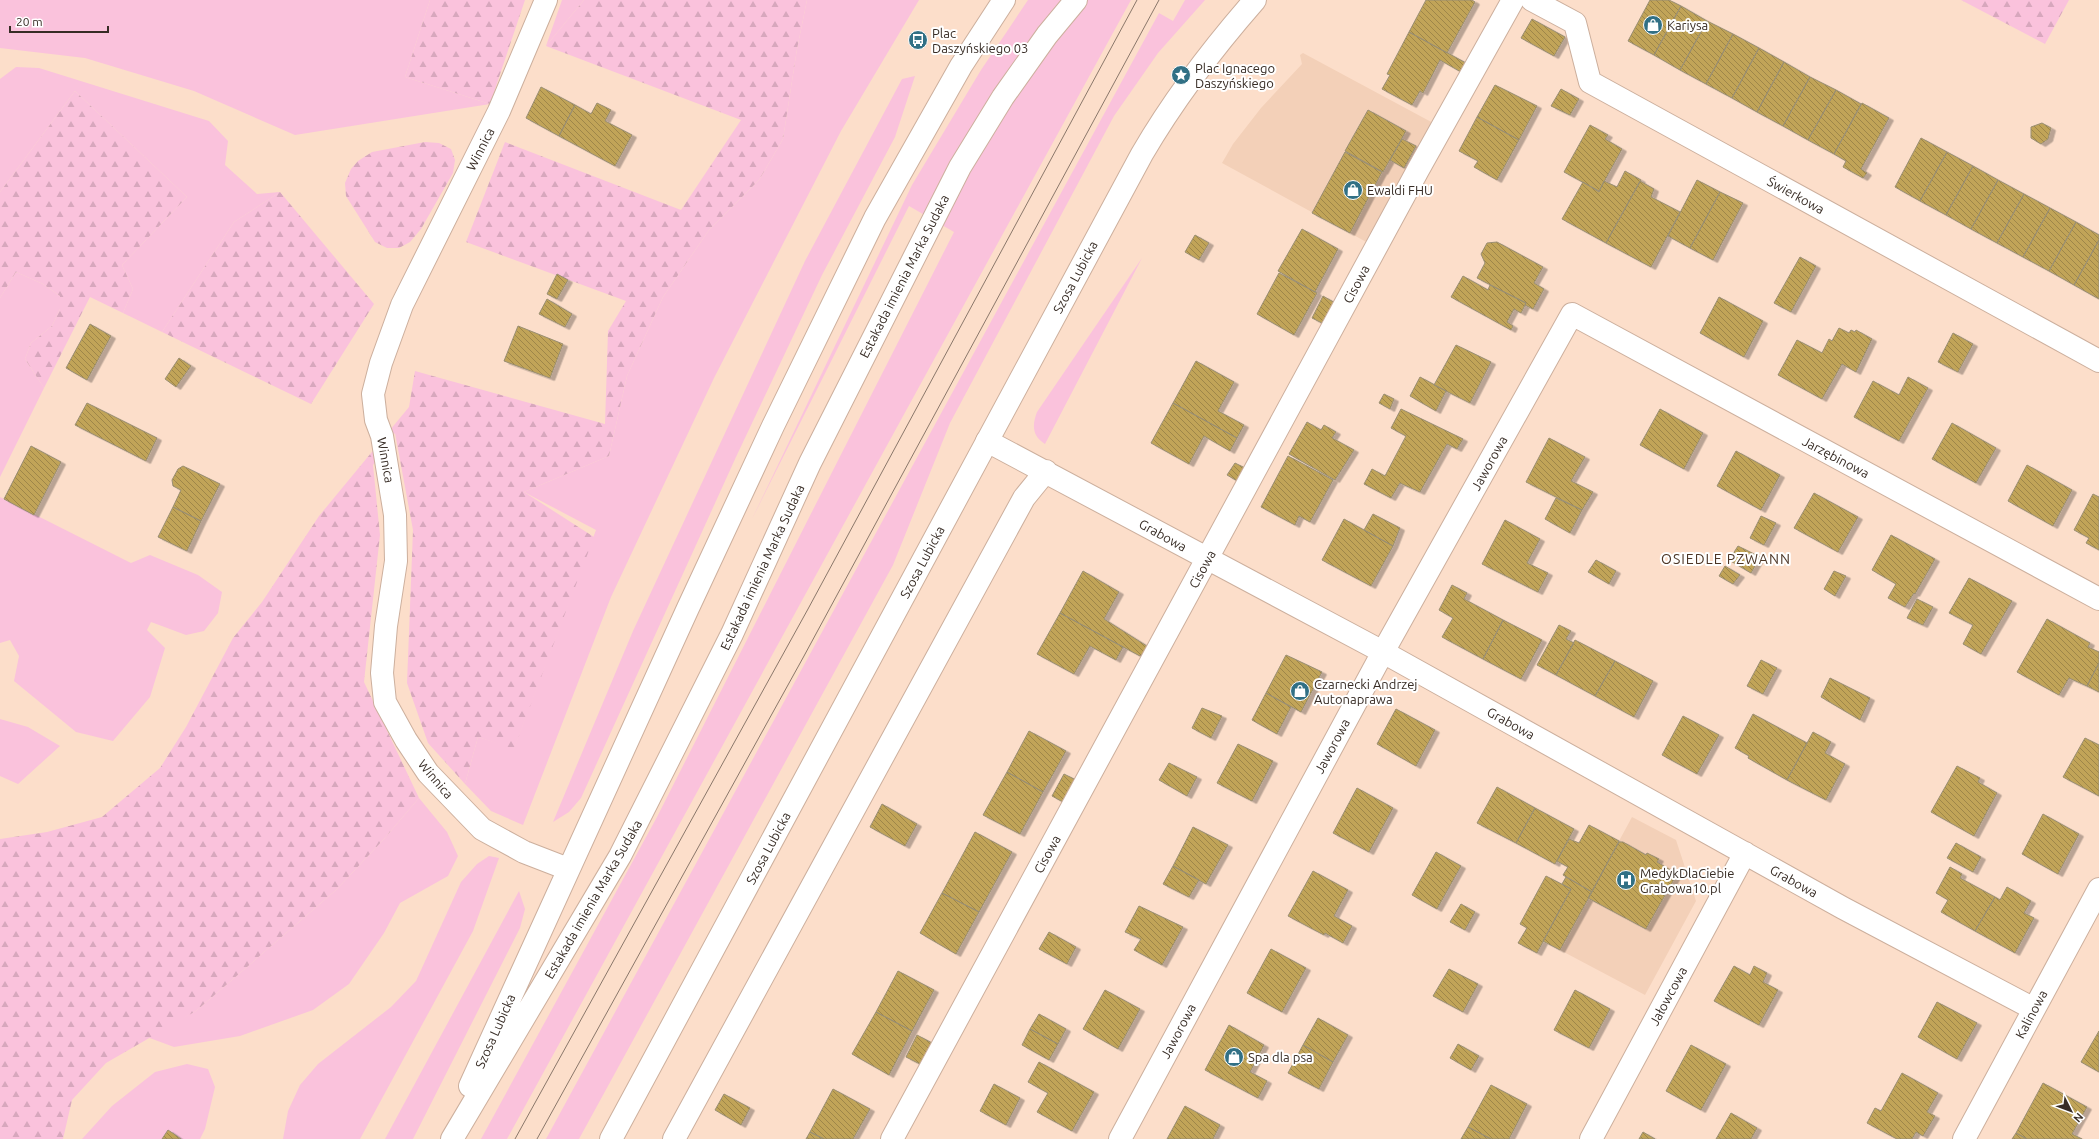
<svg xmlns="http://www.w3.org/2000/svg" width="2099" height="1139" font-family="Ubuntu,sans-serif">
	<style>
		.built { fill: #f3d0b8 }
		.green { fill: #fac2dc }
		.forest { fill: url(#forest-firs) }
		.building { fill: url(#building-back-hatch); stroke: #998e72; filter: url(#shadow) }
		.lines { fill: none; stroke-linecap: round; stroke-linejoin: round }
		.minor-casing { stroke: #ccaf9d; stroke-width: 24 }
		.primary-casing { stroke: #ccaf9d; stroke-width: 24 }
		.minor { stroke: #fff; stroke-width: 22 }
		.primary { stroke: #fff; stroke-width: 22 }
		.tram { stroke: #8a776a; stroke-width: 1 }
		.labels { text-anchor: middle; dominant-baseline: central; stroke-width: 4; stroke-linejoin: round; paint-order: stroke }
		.poi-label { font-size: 13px; fill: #372c25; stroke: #fff; text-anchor: start }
		.street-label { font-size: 13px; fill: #372c25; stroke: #fff }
		.neighbourhood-label { font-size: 14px; letter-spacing: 1px; fill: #4c3525; stroke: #fff }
	</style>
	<defs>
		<pattern id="forest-firs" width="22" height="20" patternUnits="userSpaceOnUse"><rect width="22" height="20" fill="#fac2dc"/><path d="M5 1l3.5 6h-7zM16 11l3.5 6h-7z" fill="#d7a7bd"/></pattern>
		<pattern id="building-back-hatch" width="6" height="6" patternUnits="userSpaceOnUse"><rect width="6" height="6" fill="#c1a459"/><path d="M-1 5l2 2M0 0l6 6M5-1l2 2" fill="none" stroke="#9e8649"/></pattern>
		<filter id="shadow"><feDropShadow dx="4.5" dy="2.5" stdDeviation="0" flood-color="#0004"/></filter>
	</defs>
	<rect width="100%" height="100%" fill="#fcdeca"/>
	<path class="built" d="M1303,53L1435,124L1370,244L1222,163L1233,144L1261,108L1302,64L1300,55Z
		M1632,817L1676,840L1696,901L1645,995L1560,950Z"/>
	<path class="green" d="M0,0H430L405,77L490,104L295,135L194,91L85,58L0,48Z
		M562,0H584L546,46Z
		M807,0H919L841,131L714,378L611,597L523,825L491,811L465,784L478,737L514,748L596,530L524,492L609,456L627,376L663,297L709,230L759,180L783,139L797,49Z
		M1028,0H1131L507,1139H481L657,817L954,232L909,206L752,519L912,185L981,70Z
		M1185,0H1205L1158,53L1114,116L950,423L893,565L579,1139H546L1159,13L1173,21Z
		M16,67L39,68L209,121L228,141L225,165L257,194L280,192L234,222L162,332L123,313L133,289L122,265L187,197L75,91L0,192V79Z
		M915,76L895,137L822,275L736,457L581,798L569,812L553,822L633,631L805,261L902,79Z
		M1142,258L1045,444C1032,436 1032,425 1037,412Z
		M16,272L43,284L60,296V309L52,326L31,343L25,359L44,388L0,477V298Z
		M0,497L131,563L150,555L198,575L222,592L218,613L204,631L186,635L151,622L147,630L165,648L150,697L113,741L76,732L14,681L19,656L10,640L0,643Z
		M0,719L28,727L60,746L18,784L0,776Z
		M419,798L447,832L458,856L448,876L400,903L384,933L349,984L313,1010L240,1036L174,1047L147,1037L196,1011L336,890L384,839Z
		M489,856L499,858L473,931L360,1139H283L288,1111L300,1085L318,1064L391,1007L416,981L461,882L477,864Z
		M519,891L525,909L520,928L413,1139H385Z
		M187,1064L208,1069L215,1087L205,1129L200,1139H181L169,1130L162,1139H82L112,1106L155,1072Z"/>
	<path class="forest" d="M430,0H525L490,104L405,77Z
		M584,0H807L797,49L783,139L759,180L709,230L663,297L627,376L609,456L524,492L594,537L514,749L478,737L465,784L428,743L407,683L413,530L395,433L373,465L380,535L364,682L419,798L384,839L336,890L196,1011L106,1063L72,1100L63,1139H0V839L47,832L102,817L160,768L186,727L233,638L262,602L319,516L409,407L415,371L605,424L608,331L626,301L466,242L505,142L681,210L741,120L546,46Z
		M1961,0H2069L2045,44Z
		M75,91L187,197L122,265L133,289L123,313L90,297L44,388L25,359L31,343L52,326L60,309V296L43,284L16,272L0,298V192Z
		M425,142L439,143L451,149L455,160L453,173L421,229L410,242L399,248H387L375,242L346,196L345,183L351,169L358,161L372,152Z
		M280,192L374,304L311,404L162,332L234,222Z"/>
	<path class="building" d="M1426,0H1472L1475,2L1447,53L1409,32Z
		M1650,0H1669L1681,6L1654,55L1628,41Z
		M1681,6L1707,21L1680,70L1654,55Z
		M1532,19L1565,37L1554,56L1521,38Z
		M1707,21L1733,34L1706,84L1680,70Z
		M1409,32L1466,63L1461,72L1440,60L1423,93L1420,91L1412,105L1382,89L1390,75L1387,74Z
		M1733,34L1759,48L1732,98L1706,84Z
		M1759,48L1784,62L1757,112L1732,98Z
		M1784,62L1810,77L1783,126L1757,112Z
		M1810,77L1836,90L1808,140L1783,126Z
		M1495,85L1537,106L1519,140L1477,117Z
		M541,87L575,105L559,136L526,118Z
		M1561,89L1579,99L1570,115L1551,106Z
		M1836,90L1861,104L1834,154L1808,140Z
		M597,103L611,110L605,121L632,135L615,166L559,136L575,105L591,114Z
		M1862,103L1889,118L1861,169L1867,173L1863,178L1843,167L1846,161L1834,154Z
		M1368,110L1406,131L1383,172L1345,151Z
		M1477,117L1519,140L1497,180L1474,167L1478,161L1459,151Z
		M2042,123L2051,128L2048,139L2041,144L2031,138V127Z
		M1590,125L1608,135L1605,139L1622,149L1599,191L1564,172Z
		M1921,138L1947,152L1920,201L1895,187Z
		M1402,139L1416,146L1404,168L1390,160Z
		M1345,152L1382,172L1350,233L1312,213Z
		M1947,152L1973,166L1946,215L1920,201Z
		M1973,166L1998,180L1971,229L1946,215Z
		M1625,171L1641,180L1606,243L1562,219L1583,182L1599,192L1604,181L1617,187Z
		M1697,180L1720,192L1690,248L1668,236Z
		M1998,180L2024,194L1997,243L1971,229Z
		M1640,181L1654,189L1651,197L1680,212L1651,267L1606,243Z
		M1720,192L1743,203L1713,260L1690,248Z
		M2024,194L2050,208L2023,257L1997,243Z
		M2050,208L2076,222L2049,271L2023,257Z
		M2076,222L2099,235V240L2074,285L2049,271Z
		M1302,229L1338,249L1315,292L1278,271Z
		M1195,235L1209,243L1199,260L1185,252Z
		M2099,240V299L2074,285Z
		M1497,242L1543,267L1534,283L1544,289L1533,309L1525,305L1526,303L1477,278L1485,263L1481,254L1487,243Z
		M1800,257L1816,266L1791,312L1774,303Z
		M1279,273L1317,293L1294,335L1257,314Z
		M557,274L568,280L557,299L547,294Z
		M1463,276L1488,290L1490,285L1526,303L1521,313L1514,309L1507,322L1513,326L1511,330L1451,297Z
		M1323,296L1337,304L1326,325L1312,318Z
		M1719,297L1763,321L1744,357L1700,333Z
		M547,299L572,314L565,327L539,314Z
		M90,324L111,336L87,380L66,368Z
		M518,326L563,344L550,378L504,361Z
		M1839,328L1849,333L1851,330L1855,332L1856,330L1872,339L1856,372L1842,364L1822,399L1778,375L1797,340L1822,353L1829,339L1832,341Z
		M1953,333L1973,344L1958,372L1938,362Z
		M1456,345L1491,362L1470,403L1434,385Z
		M179,358L191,366L176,387L165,379Z
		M1196,361L1234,382L1218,411L1244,425L1237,438L1173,403Z
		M1420,377L1446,391L1436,411L1410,396Z
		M1908,377L1928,388L1899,441L1854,417L1873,381L1899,395Z
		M1384,394L1394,399L1390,409L1379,403Z
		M87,403L157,438L146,461L75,425Z
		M1173,403L1237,438L1230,451L1204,436L1189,464L1151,443Z
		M1401,409L1463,439L1457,449L1447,444L1420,492L1400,483L1391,498L1364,484L1372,469L1385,476L1406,436L1391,428Z
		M1660,409L1703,433L1684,469L1640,445Z
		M1307,422L1321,430L1324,425L1336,432L1332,438L1354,450L1335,480L1289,454Z
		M1952,423L1996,448L1976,483L1932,459Z
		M1549,438L1585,457L1571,481L1593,492L1582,510L1526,482Z
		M31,446L61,462L34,515L4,499Z
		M1736,451L1780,475L1761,510L1717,486Z
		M1288,456L1333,480L1310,522L1299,516L1295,525L1261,507Z
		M1235,463L1247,469L1239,482L1227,475Z
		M2027,465L2072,490L2053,526L2008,501Z
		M183,466L220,484L201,521L173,507L181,490L173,486L172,480L178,469Z
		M1814,493L1858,517L1838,552L1794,528Z
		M2093,494L2099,497V550L2086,543L2089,538L2074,530Z
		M1556,498L1582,510L1570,533L1545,519Z
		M173,507L201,521L187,551L158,537Z
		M1373,514L1400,528L1393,546L1364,530Z
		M1761,516L1776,523L1764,545L1750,538Z
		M1344,519L1393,546L1371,586L1322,560Z
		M1505,520L1540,539L1527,563L1548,573L1538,592L1482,564Z
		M1891,535L1935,559L1915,594L1914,593L1905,607L1888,598L1896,584L1872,570Z
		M1738,546L1760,557L1751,573L1729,560Z
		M1596,560L1616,571L1609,584L1588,572Z
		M1725,566L1740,575L1733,584L1719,576Z
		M1083,571L1119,592L1104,619L1150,648L1140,656L1060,613Z
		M1834,571L1846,576L1835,596L1824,589Z
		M1969,578L2012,601L1981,654L1963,644L1973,625L1949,613Z
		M1452,585L1467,593L1464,599L1503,620L1483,659L1442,637L1453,618L1439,610Z
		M1917,599L1933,607L1923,625L1907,618Z
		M1060,613L1123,647L1116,660L1090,646L1074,674L1037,654Z
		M2047,619L2090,643L2088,647L2099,652V663L2087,686L2069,678L2059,695L2017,672Z
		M1503,620L1542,640L1521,679L1483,659Z
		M1559,625L1571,631L1566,639L1574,643L1556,675L1537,665Z
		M1575,640L1615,661L1595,696L1556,675Z
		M1286,655L1322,672L1301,712L1266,693Z
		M1761,660L1777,668L1763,694L1747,686Z
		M1615,661L1653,681L1634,717L1595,696Z
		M2099,663V692L2087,686Z
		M1830,678L1870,698L1860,720L1821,697Z
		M1266,693L1291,707L1277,734L1252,720Z
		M1202,708L1222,716L1211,738L1192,728Z
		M1396,709L1435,730L1416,766L1377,744Z
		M1753,714L1807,743L1787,780L1748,758L1749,756L1735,748Z
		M1683,716L1719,735L1697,774L1662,755Z
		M1029,731L1066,751L1043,792L1007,772Z
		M1813,732L1831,742L1825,753L1845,764L1826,800L1787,780Z
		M2085,738L2099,745V796L2063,777Z
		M1238,744L1273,761L1252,801L1217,783Z
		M1169,763L1197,777L1187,796L1159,780Z
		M1957,766L1980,778L1978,782L1997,793L1974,836L1931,812Z
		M1007,772L1043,792L1020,834L983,815Z
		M1064,774L1076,780L1063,802L1052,796Z
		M1497,787L1535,808L1516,843L1477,823Z
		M1357,788L1393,808L1369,852L1333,833Z
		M882,804L917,824L905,846L870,827Z
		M1535,808L1574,829L1555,864L1516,843Z
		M2043,814L2079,834L2058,874L2022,854Z
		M1589,825L1619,841L1592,892L1563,875L1568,867L1557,861L1569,839L1579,843Z
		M1193,827L1228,845L1206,884L1173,866Z
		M975,832L1012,852L979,912L942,893Z
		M1619,842H1623L1646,855L1647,853L1659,859L1657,862L1677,874L1646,929L1588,898Z
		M1956,843L1981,857L1973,872L1947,858Z
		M1436,852L1461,866L1437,909L1412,895Z
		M1173,866L1199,880L1189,897L1163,884Z
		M1950,867L1962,874L1960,878L1995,897L1975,931L1941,912L1948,900L1936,893Z
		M1313,871L1348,890L1334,916L1352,926L1343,943L1325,933L1324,935L1288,916Z
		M1546,876L1571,889L1537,953L1518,943L1527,928L1520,924Z
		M1566,877L1592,892L1560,950L1543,941L1571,889L1562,884Z
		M2007,887L2031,901L2024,913L2034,918L2015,953L1975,931L1995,897L2000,900Z
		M942,893L979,912L956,954L920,933Z
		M1461,904L1475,912L1465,930L1450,922Z
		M1139,906L1183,927L1162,965L1134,950L1141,939L1125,932Z
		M1049,932L1076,947L1067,964L1039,949Z
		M1271,949L1306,968L1282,1012L1247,993Z
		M1734,966L1750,975L1754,966L1767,973L1763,982L1778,990L1759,1025L1714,1001Z
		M1449,969L1478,984L1463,1012L1433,996Z
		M898,971L934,990L912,1031L876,1012Z
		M1105,990L1140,1009L1118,1049L1083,1029Z
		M1575,990L1610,1009L1589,1048L1554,1030Z
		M1937,1002L1977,1023L1957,1059L1918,1037Z
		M876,1012L912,1031L889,1075L852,1054Z
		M1039,1014L1066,1029L1058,1044L1030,1029Z
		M1318,1018L1348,1035L1333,1062L1303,1045Z
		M1229,1025L1264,1045L1250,1072L1267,1081L1258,1098L1205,1070Z
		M1030,1029L1058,1044L1049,1060L1022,1045Z
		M2099,1031V1072L2081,1062Z
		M917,1035L934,1044L922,1065L906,1057Z
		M1458,1044L1479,1056L1471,1070L1450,1058Z
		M1303,1045L1333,1062L1319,1089L1288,1073Z
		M1691,1045L1726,1064L1701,1110L1666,1091Z
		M1039,1062L1094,1092L1072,1131L1037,1112L1048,1093L1028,1082Z
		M1902,1073L1938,1093L1927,1112L1935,1116L1923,1136L1916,1132L1912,1139H1897L1867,1123L1875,1108L1881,1111Z
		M2043,1083L2087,1107L2072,1134L2082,1139H2027L2016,1133Z
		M994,1084L1020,1098L1006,1125L980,1111Z
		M1491,1085L1527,1104L1509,1139H1491L1468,1127Z
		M833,1089L870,1109L853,1139H824L810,1132Z
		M724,1094L750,1108L741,1125L715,1110Z
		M1185,1106L1220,1125L1213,1139H1167Z
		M1731,1113L1757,1128L1751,1139H1716Z
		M1468,1127L1491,1139H1461Z
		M168,1130L174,1134L181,1139H162Z
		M810,1132L824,1139H806Z
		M1643,1132L1655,1139H1639Z
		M2016,1133L2027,1139H2012Z"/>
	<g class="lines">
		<defs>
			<path id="minor" d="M546,0L499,111L402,305L381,363L373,394L376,420L382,436L395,515L396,561L386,626L382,673L385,702L406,740L428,773L482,829L524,852L568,869
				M1532,0L1575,23L1590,82L2099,361
				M987,441L1383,652L1843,908L2034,1009
				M674,1139L1024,498L1046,471
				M892,1139L1418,170L1513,0
				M1120,1139L1383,652L1572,314L2099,599
				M1591,1139L1745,853
				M1964,1139L2099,889"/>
			<path id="primary" d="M470,1086L688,608L773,426L875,218L961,66L1004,0
				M452,1139L620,856L732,634L810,463L960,167L1003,97L1047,35L1076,0
				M611,1139L1142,154C1174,99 1213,48 1255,0"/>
		</defs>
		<use href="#minor" class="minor-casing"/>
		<use href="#primary" class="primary-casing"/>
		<use href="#minor" class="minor"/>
		<use href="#primary" class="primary"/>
		<path class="tram" d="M515,1139L808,609L1137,0
			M537,1139L804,656L1159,0"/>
	</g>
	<defs>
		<symbol id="shop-disc" viewBox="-11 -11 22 22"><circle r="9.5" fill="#317085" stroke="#fff"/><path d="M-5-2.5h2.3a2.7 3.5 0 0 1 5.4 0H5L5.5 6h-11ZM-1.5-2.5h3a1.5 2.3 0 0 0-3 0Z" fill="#fff"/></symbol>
		<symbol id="bus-disc" viewBox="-11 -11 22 22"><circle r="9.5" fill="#317085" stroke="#fff"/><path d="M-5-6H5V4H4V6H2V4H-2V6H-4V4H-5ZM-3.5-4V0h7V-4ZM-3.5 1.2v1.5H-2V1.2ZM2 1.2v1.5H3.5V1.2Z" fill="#fff"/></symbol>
		<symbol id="sight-disc" viewBox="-11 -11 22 22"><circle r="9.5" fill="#317085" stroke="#fff"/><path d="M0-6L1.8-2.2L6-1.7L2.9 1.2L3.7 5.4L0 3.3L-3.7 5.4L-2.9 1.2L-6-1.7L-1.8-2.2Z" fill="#fff"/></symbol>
		<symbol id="hospital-disc" viewBox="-11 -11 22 22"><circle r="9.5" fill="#317085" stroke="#fff"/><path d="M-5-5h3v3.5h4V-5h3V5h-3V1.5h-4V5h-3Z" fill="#fff"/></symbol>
	</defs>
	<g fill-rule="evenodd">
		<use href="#shop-disc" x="1642" y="14" width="22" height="22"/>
		<use href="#bus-disc" x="907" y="29" width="22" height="22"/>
		<use href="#sight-disc" x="1170" y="64" width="22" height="22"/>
		<use href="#shop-disc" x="1342" y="179" width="22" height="22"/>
		<use href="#shop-disc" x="1289" y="680" width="22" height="22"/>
		<use href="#hospital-disc" x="1615" y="869" width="22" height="22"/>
		<use href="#shop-disc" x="1223" y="1046" width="22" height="22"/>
	</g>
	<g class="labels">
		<g class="poi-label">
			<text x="1667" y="25">Kariysa</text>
			<text x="932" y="33">Plac<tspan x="932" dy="15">Daszyńskiego 03</tspan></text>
			<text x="1195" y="68">Plac Ignacego<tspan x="1195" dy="15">Daszyńskiego</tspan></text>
			<text x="1367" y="190">Ewaldi FHU</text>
			<text x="1314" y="684">Czarnecki Andrzej<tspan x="1314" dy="15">Autonaprawa</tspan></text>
			<text x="1640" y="873">MedykDlaCiebie<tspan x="1640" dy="15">Grabowa10.pl</tspan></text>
			<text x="1248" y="1057">Spa dla psa</text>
		</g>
		<g class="street-label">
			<text transform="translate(480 149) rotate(-63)">Winnica</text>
			<text transform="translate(1796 195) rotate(29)">Świerkowa</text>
			<text transform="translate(904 276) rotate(-63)">Estakada imienia Marka Sudaka</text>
			<text transform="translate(1075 277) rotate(-62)">Szosa Lubicka</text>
			<text transform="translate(1356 284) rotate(-62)">Cisowa</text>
			<text transform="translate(1836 457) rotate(28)">Jarzębinowa</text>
			<text transform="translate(386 460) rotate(80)">Winnica</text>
			<text transform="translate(1489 463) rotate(-61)">Jaworowa</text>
			<text transform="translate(1163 535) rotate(29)">Grabowa</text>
			<text transform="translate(922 562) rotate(-62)">Szosa Lubicka</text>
			<text transform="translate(762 567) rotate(-65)">Estakada imienia Marka Sudaka</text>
			<text transform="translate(1202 569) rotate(-61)">Cisowa</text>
			<text transform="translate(1511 723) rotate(29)">Grabowa</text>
			<text transform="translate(1332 746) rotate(-62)">Jaworowa</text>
			<text transform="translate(436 779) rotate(50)">Winnica</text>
			<text transform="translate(768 848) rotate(-62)">Szosa Lubicka</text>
			<text transform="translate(1047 854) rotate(-61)">Cisowa</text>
			<text transform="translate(1794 881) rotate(29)">Grabowa</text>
			<text transform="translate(593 899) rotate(-60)">Estakada imienia Marka Sudaka</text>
			<text transform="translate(1668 996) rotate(-62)">Jałowcowa</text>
			<text transform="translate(2031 1014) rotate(-62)">Kalinowa</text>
			<text transform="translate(495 1031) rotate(-66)">Szosa Lubicka</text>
			<text transform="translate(1178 1031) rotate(-62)">Jaworowa</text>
		</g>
		<g class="neighbourhood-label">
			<text x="1726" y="559">OSIEDLE PZWANN</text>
		</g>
	</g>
	<g transform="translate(2071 1111) rotate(132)" stroke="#ffffff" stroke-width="3" paint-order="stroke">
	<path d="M0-3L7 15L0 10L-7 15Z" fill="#372c25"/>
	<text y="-6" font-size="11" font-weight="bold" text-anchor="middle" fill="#372c25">N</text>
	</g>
	<path d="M10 26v6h98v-6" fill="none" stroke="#372c25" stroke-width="2"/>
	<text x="16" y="26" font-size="12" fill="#372c25" stroke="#ffffff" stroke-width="3" paint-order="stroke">20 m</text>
</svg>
